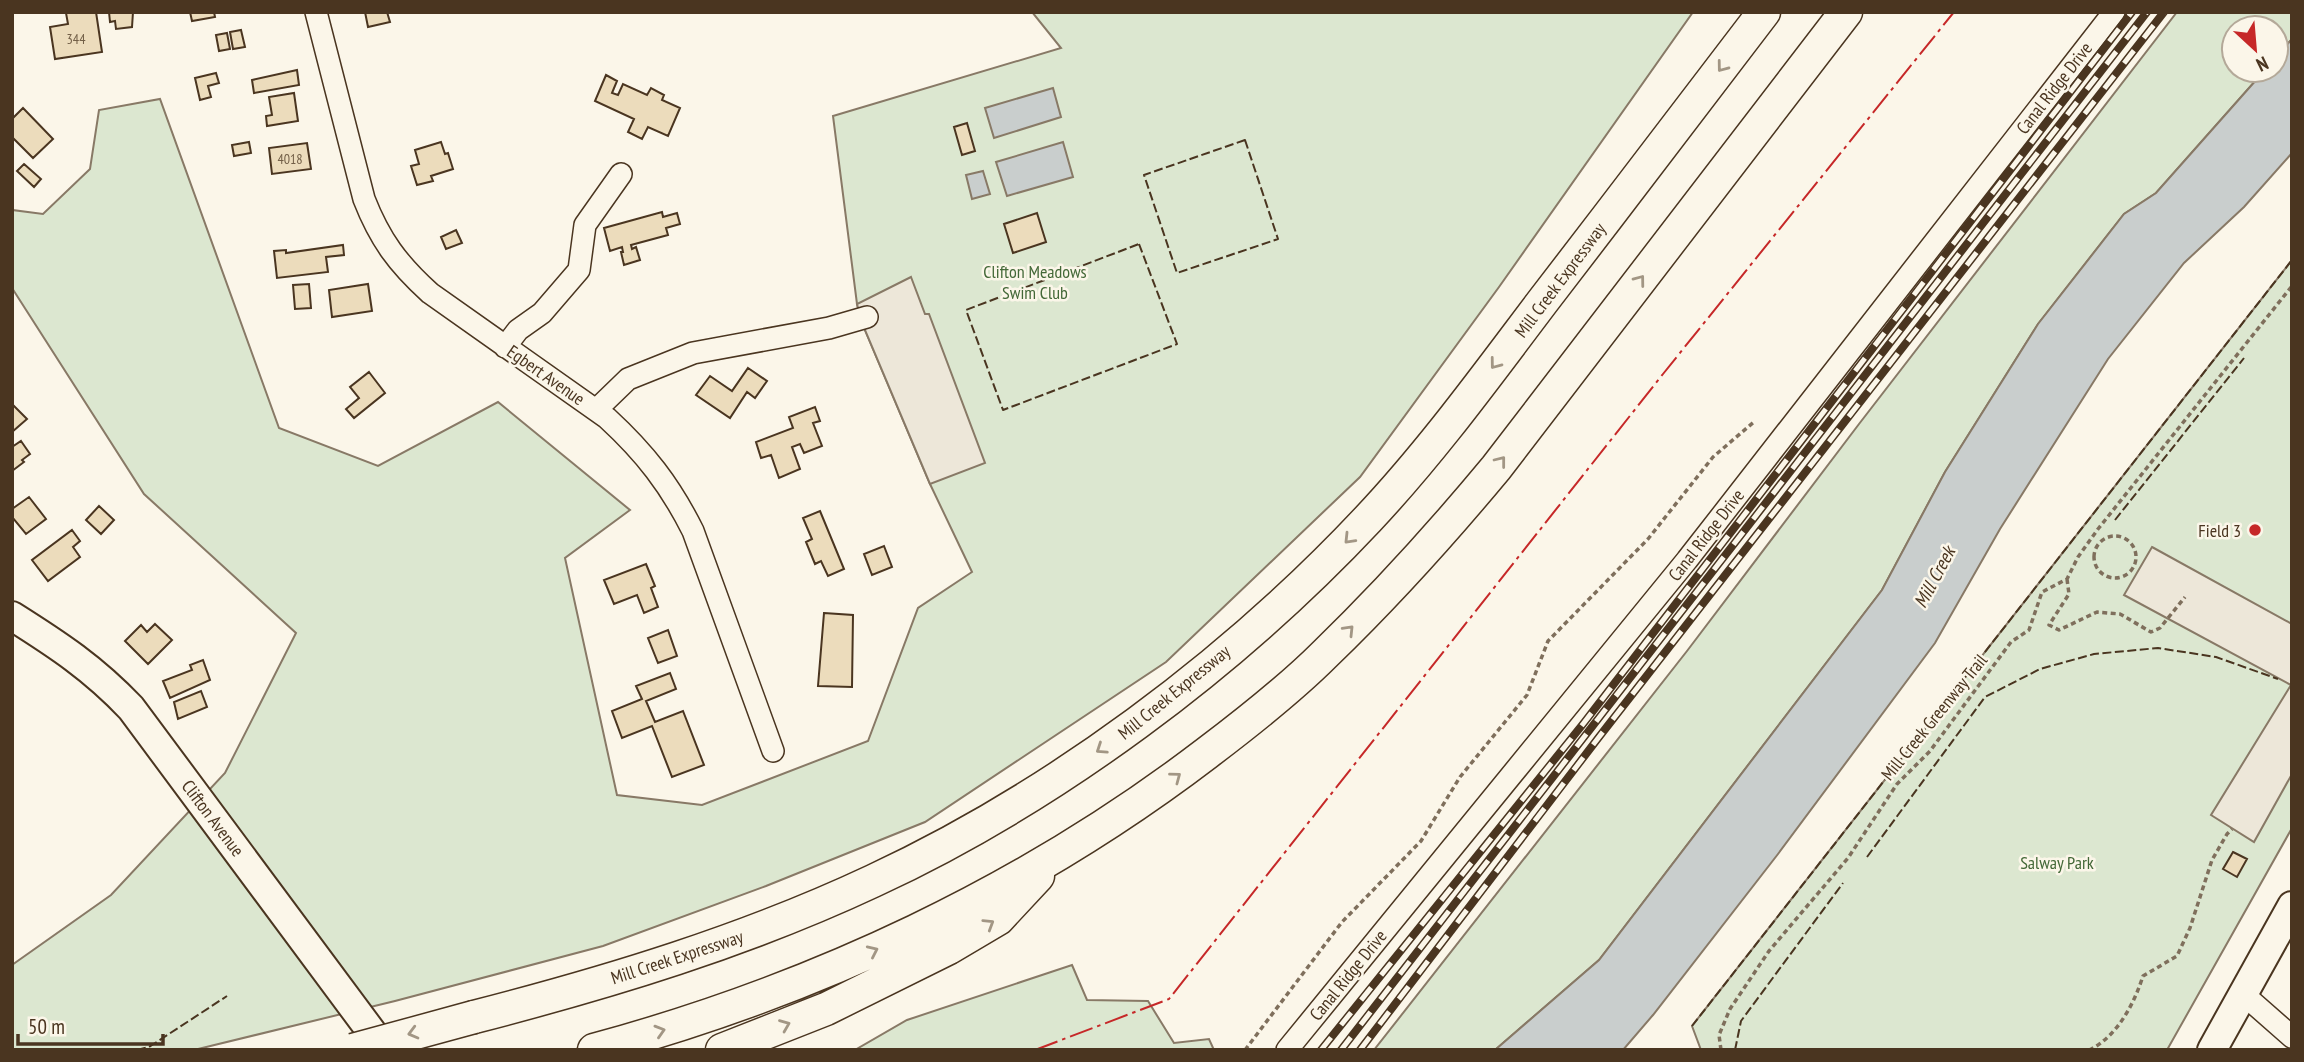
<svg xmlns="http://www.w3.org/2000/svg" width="2304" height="1062" font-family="'PT Sans Narrow',sans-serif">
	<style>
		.green { fill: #dce7d0; stroke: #887966; stroke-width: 2 }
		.parking { fill: #ede7d9; stroke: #887966; stroke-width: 2 }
		.water { fill: #c9cecd; stroke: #887966; stroke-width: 2 }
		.building { fill: #ecdcbc; stroke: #4a3520; stroke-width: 2 }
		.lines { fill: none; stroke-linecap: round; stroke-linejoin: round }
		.minor-casing { stroke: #4a3520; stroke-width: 24 }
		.major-casing { stroke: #4a3520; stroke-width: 32 }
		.highway-casing { stroke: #4a3520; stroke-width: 35 }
		.path { stroke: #7f6f5c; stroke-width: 3.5; stroke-dasharray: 5 3.5; stroke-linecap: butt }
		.minor { stroke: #fbf6e9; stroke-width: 21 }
		.major { stroke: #fbf6e9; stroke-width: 28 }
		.highway { stroke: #fbf6e9; stroke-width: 32 }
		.rail-casing { stroke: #4a3520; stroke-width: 8 }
		.rail { stroke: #fbf6e9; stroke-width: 5; stroke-dasharray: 16; stroke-linecap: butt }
		.highway-bridge-casing { stroke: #4a3520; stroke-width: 35; stroke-linecap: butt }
		.highway-bridge { stroke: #fbf6e9; stroke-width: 32 }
		.fence { stroke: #4a3520; stroke-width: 2; stroke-dasharray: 9 3.5; stroke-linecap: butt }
		.power { stroke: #c62828; stroke-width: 2; stroke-dasharray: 24 5 3.5 5; stroke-linecap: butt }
		.oneway { stroke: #a29684 }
		.poi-dot { fill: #c62828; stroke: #fbf6e9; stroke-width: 2.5 }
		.labels { text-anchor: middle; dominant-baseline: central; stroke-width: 5; stroke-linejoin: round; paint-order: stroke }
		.number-label { font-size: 14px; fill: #725f47 }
		.street-label { font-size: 18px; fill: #4a3520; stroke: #fbf6e9 }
		.park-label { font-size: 18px; fill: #436837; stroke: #fbf6e9 }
		.poi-label { font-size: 18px; fill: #4a3520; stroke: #fbf6e9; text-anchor: end }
		.water-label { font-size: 19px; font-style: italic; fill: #4a3520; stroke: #fbf6e9 }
	</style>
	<rect width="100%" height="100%" fill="#fbf6e9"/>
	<path class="green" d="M1032,12H1693L1499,287L1360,477L1166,662L925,822L766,886L603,946L395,1001L194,1050H12V965L111,895L225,773L296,633L144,494L12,288V210L43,214L90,169L99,110L160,99L279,428L378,466L498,402L630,510L565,558L617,795L702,805L868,741L918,608L972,572L930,484L862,323L857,304L833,116L1061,48Z
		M2177,12H2292V39L2276,57V28H2234V70H2265L2156,193L2124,214L2038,324L1945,472L1882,590L1599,960L1495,1050H1374L1687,651L1859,424Z
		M2292,260V828L2167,1050H1701L1692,1026Z
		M1072,965L1087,1000L1148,1001L1174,1043L1209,1039L1214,1050H855L907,1020Z"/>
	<path class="parking" d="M911,277L925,314H929L985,463L930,484L862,323L857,304Z
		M2152,547L2292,624V774L2254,842L2211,815L2291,685L2124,595Z"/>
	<path class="water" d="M2292,39V153L2244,207L2184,263L2108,359L2000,529L1935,643L1778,854L1653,1015L1623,1050H1495L1599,960L1882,590L1945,472L2038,324L2124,214L2156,193L2265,70H2276V57Z
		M1053,88L1061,117L994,138L985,108Z
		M1063,142L1073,177L1007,196L996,162Z
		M983,171L990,194L972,199L966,175Z"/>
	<path class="building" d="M96,12L102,52L55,59L50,27L68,24L66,13Z
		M109,12H133L132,27L116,29L115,21L110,22Z
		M190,12H214L215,17L192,21Z
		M365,12H387L390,22L368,27Z
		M241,30L245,47L233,49L230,32Z
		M227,33L230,49L219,51L216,35Z
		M297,70L299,85L254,93L252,80Z
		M216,73L219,83L208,86L211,97L200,100L195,78Z
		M606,75L617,81L612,93L618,95L623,84L647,95L651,88L664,95L662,100L680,108L668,136L648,127L642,139L628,132L634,119L595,101Z
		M294,93L298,121L267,126L266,116L272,115L269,97Z
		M23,108L53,139L33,158L12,137V119Z
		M967,123L975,151L962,155L954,127Z
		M249,142L251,153L234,156L232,145Z
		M441,142L445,154L448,153L453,169L431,176L433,181L417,185L411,166L419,164L415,150Z
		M307,143L311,169L272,174L269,148Z
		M24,164L41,179L34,187L17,171Z
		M662,212L663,217L677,213L680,224L666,228L668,235L631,245L632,249L636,247L640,260L624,265L621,252H623L622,247L610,251L604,228Z
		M1037,213L1046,242L1013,253L1004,224Z
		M456,230L462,243L446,249L441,237Z
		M343,245L344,255L326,257L328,272L277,278L274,251L286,250V253Z
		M309,284L311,308L295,309L293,285Z
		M368,284L372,311L332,317L329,290Z
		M748,368L767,381L755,398L747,392L730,418L696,395L710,376L732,391Z
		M369,372L385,393L354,418L346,409L359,398L350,387Z
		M12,404L27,419L12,432Z
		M815,407L820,421L813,423L822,446L804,453L800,444L792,447L800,469L779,478L771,455L761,458L756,442L793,428L789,417Z
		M21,441L30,454L22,460L24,462L12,471V447Z
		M29,497L46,519L26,534L12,517V509Z
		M99,506L114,520L101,534L86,520Z
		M820,511L844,569L828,576L821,561L815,564L806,542L812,539L803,518Z
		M72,530L80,541L73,547L80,557L48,581L32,560Z
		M884,546L892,567L872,575L864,554Z
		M646,564L655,586L651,588L658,607L644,613L637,595L614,604L604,580Z
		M824,613L853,615L852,687L818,686Z
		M155,624L172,640L148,664L125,641L141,625L147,632Z
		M668,630L677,656L658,663L648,638Z
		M203,660L210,680L170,698L163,681L192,670L190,665Z
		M670,673L676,689L646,701L655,722L683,711L704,765L672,777L652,726L622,738L612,711L642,699L636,686Z
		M201,691L207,707L178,719L174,702Z
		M2233,852L2247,859L2237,877L2223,869Z"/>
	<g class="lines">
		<defs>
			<path id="minor" d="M316,12L364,199C380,240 398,264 430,293L607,418C645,453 670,485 693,531L773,751
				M505,347L518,330L542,313L579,270L585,225L621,174
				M596,410L628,379L693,353L829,328L867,317
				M2243,994L2292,1037
				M1287,1050L1687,560L2114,12"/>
			<path id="major" d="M12,616C58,645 93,668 131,708L385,1050
				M2212,1050L2292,906"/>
			<path id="highway" d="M474,1017C610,982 745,941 873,881C1054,797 1232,664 1368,519C1432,451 1487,375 1543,301C1617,205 1690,109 1764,12
				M594,1050C815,990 1025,892 1207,753C1248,722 1289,690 1325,654C1385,596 1442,533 1496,468L1846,12
				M722,1050L826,1009L949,948L998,919L1038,876"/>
		</defs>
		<use href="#minor" class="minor-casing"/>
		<use href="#major" class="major-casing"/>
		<use href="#highway" class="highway-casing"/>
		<path class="path" d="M2094 557a21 21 0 1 1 42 0a21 21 0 1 1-42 0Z
			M2067,579L2069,594L2049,625L2059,630L2097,612L2120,614L2151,632L2160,628L2185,597
			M1245,1050L1342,922L1421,841L1460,777L1527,695L1548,641L1648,539L1713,457L1755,421
			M1721,1050L1719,1035L1730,1009L1769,951L1848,858L1897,784L1930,751L2011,642L2029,630L2042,592L2067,579L2078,557L2098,529L2292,286
			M2089,1050C2117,1037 2134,1004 2143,976L2177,956L2190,928L2212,860L2227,834L2232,829"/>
		<use href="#minor" class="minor"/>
		<use href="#major" class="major"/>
		<use href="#highway" class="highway"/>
		<defs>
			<path id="rail" d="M1321,1050L1583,724L2132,12
				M1341,1050L2147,12
				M1360,1050L1599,737L2164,12"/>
		</defs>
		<use href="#rail" class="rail-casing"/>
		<use href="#rail" class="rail"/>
		<defs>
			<path id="highway-bridge" d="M353,1050L474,1017"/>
		</defs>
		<use href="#highway-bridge" class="highway-bridge-casing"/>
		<use href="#highway-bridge" class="highway-bridge"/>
		<path class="fence" d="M1245,140L1278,239L1177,273L1144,175Z
			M1139,244L1177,344L1003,410L966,310Z
			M2115,520L2244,358
			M1867,857L1985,697L2040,669L2094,654L2158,648L2216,657L2278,679
			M1692,1026L2292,260
			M137,1050L149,1047L227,996
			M1735,1050L1741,1021L1843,883"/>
		<path class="power" d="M1035,1050L1169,999L1663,374L1954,12"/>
	</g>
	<defs><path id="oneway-chevron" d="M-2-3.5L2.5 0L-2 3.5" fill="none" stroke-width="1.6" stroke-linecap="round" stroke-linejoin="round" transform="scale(1.75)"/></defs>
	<g class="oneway">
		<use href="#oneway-chevron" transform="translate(1722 67) rotate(127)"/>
		<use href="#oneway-chevron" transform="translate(1640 280) rotate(-53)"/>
		<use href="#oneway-chevron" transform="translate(1495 364) rotate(127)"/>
		<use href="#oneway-chevron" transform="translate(1501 461) rotate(-52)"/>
		<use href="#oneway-chevron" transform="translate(1349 539) rotate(134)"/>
		<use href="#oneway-chevron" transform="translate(1349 630) rotate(-46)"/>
		<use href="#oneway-chevron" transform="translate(1101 749) rotate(146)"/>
		<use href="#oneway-chevron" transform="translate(1176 777) rotate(-37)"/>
		<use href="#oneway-chevron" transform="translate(989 924) rotate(-32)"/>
		<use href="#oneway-chevron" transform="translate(873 951) rotate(-25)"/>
		<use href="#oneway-chevron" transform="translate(785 1025) rotate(-22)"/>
		<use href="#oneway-chevron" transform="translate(660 1031) rotate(-17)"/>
		<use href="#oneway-chevron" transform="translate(413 1033) rotate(165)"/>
	</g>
	<circle class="poi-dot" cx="2255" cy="530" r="7"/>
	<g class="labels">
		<g class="number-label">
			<text x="76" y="39">344</text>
			<text x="290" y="159">4018</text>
		</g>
		<g class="street-label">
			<text transform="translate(2054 88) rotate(-52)">Canal Ridge Drive</text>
			<text transform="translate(1560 280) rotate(-53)">Mill Creek Expressway</text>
			<text transform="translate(546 375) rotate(35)">Egbert Avenue</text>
			<text transform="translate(1706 535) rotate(-52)">Canal Ridge Drive</text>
			<text transform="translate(1174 692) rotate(-39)">Mill Creek Expressway</text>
			<text transform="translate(1934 717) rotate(-51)">Mill Creek Greenway Trail</text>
			<text transform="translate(213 818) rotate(53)">Clifton Avenue</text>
			<text transform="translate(677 957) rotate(-18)">Mill Creek Expressway</text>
			<text transform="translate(1348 975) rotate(-51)">Canal Ridge Drive</text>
		</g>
		<g class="park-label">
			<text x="1035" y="271">Clifton Meadows<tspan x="1035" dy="21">Swim Club</tspan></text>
			<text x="2057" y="862">Salway Park</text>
		</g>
		<g class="poi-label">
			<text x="2241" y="530">Field 3</text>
		</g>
		<g class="water-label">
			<text transform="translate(1934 577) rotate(-62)">Mill Creek</text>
		</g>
	</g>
	<rect width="2304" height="1062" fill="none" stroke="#4a3520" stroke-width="28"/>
	<g transform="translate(2255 49) rotate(154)"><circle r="33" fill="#fbf6e9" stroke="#b4a999" stroke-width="2"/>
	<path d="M0-5L12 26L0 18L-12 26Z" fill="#c62828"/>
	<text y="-10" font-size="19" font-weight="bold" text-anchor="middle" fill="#4a3520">N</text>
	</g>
	<path d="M18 1034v10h145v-10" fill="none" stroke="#4a3520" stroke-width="3.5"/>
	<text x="28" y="1034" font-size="21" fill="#4a3520" stroke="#fbf6e9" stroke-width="5" paint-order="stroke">50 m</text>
</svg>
